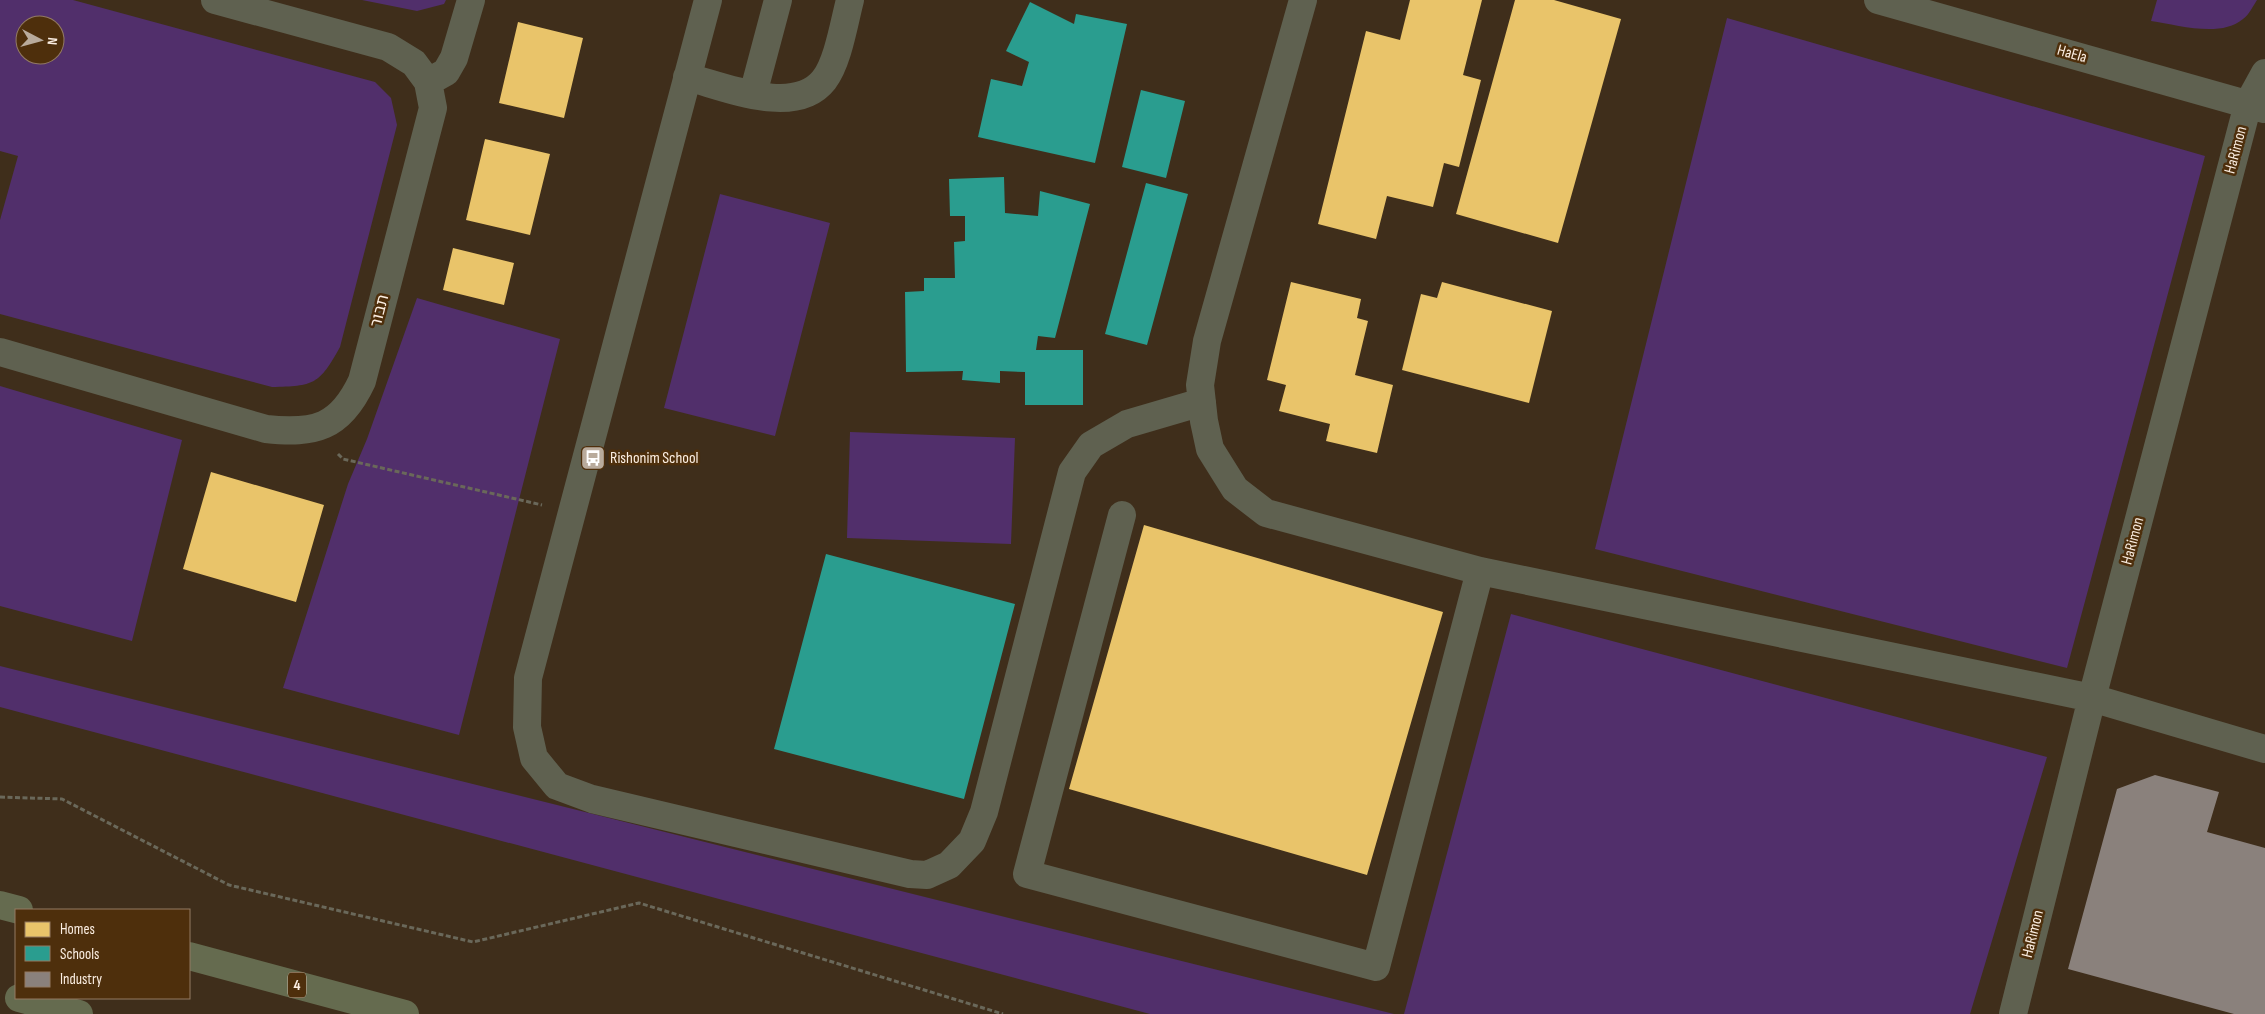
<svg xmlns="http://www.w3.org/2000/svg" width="2265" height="1014" font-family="'Sofia Sans Condensed','Noto Sans Hebrew',sans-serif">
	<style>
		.grass { fill: #512f6b; fill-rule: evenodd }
		.homes { fill: #e9c46a }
		.schools { fill: #2a9d8f }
		.industry { fill: #8a817c }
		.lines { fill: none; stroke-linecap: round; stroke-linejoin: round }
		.path { stroke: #6a685a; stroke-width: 3; stroke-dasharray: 5 2.5; stroke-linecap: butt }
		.minor { stroke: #5f6150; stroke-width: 28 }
		.highway { stroke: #656b4f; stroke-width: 28 }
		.labels { text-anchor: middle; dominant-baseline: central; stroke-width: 5; stroke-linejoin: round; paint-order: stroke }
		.shield { fill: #4e2f0c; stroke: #c7b5a2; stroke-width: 1 }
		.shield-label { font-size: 15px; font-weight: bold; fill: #fbeee2 }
		.street-label { font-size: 16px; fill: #fbeee2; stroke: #4e2f0c }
		.poi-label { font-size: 16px; fill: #fbeee2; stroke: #4e2f0c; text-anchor: start }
	</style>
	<rect width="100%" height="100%" fill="#3f2e1b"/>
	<path class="grass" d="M0,0H73L375,82L391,98L397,125L340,347C319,385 314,386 272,387L0,314V220L18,156L0,151ZM25,25H55V55H25Z
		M362,0H446L444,4L417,11Z
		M2157,0H2257C2253,6 2249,15 2243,19C2221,38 2178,25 2151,21Z
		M1727,18L2205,156L2067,668L1595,549Z
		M720,194L830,223L775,436L664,408Z
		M417,298L560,339L459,735L283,688L348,484L367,439Z
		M0,386L182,440L132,641L0,606Z
		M850,432L1015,438L1011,544L847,538Z
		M1511,614L2047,757L1970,1014H1404Z
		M0,666L1394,1014H1150L0,707Z"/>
	<path class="homes" d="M1410,0H1482L1463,75L1481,80L1459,167L1444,163L1433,207L1387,196L1376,239L1318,224L1366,31L1400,40Z
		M1515,0H1554L1621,19L1558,243L1456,214Z
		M518,22L583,38L564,118L499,103Z
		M485,139L550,154L530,235L466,220Z
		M453,248L514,263L504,305L443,290Z
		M1291,282L1361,299L1357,318L1368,321L1355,375L1393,385L1377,453L1326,441L1330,424L1279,411L1286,385L1267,380Z
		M1442,282L1552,311L1529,403L1402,370L1421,294L1437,298Z
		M211,472L324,505L296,602L183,569Z
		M1144,525L1443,612L1367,875L1069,789Z"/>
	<path class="schools" d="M1030,2L1074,24L1076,14L1127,24L1095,163L978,137L991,79L1022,86L1029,62L1006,51Z
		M1141,90L1185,101L1166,178L1122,167Z
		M1004,177L1005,213L1038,216L1040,191L1090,204L1055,338L1038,336L1036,350H1083V405H1025V372L1000,371V383L962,380L963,371L906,372L905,292L924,291V278H955L954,242L965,241V216H950L949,179Z
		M1146,183L1188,194L1147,345L1105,334Z
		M826,554L1015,604L964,799L774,749Z"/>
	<path class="industry" d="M2155,775L2219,792L2207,832L2265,848V1014H2234L2068,969L2117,789Z"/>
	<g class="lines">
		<path class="path" d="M338,454L343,459L542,505
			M0,797L62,799L229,885L473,942L639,903L1003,1014"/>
		<path class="minor" d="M708,0L528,678L527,727L534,758L557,786L592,799L910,874L927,875L949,865L972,841L984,812L1072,472L1091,445L1127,424L1202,402
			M1303,0L1207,341L1200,385L1204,421L1210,449L1235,489L1266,513L1480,571L2092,698L2265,749
			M1878,0L2264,109
			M687,77C726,87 795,117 824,80C838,62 844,23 850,0
			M428,82L446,72L454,58L471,0
			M753,94L778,0
			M0,352L266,429C315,434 340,428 362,381L433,108L428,82L414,63L388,47L215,0
			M1122,515L1027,874L1376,967L1480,571
			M2013,1014L2092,698L2248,104L2265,73"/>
		<path class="highway" d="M0,905L19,910
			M189,956L405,1014
			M19,998L79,1014"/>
	</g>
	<defs>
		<symbol id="bus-square" viewBox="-11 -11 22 22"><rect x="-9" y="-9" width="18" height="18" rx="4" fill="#b9ab9c" stroke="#4e2f0c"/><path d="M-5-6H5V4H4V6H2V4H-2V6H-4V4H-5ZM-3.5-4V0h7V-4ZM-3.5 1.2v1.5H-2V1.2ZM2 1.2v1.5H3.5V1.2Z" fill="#fff"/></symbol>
	</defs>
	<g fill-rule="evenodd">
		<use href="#bus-square" x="579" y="444" width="28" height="28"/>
	</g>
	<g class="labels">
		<rect class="shield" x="288" y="972.5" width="18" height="25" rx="4"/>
		<g class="shield-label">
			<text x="297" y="985">4</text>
		</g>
		<g class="street-label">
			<text transform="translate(2072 54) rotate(16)">HaEla</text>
			<text transform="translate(2236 150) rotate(-75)">HaRimon</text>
			<text transform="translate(380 311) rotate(-76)">תבור</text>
			<text transform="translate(2133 541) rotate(-75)">HaRimon</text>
			<text transform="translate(2033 934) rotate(-76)">HaRimon</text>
		</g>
		<g class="poi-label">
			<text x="610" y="458">Rishonim School</text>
		</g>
	</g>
	<rect x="15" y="909" width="175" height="90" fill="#4e2f0c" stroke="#937b62"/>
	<rect x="25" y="922" width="25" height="15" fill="#e9c46a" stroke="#937b62"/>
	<text x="60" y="934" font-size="15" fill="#fbeee2">Homes</text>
	<rect x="25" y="946" width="25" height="15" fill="#2a9d8f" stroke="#937b62"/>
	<text x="60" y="959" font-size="15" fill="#fbeee2">Schools</text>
	<rect x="25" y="972" width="25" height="15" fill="#8a817c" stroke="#937b62"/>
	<text x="60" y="984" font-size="15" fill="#fbeee2">Industry</text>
	<g transform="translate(40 40) rotate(96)"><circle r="24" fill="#4e2f0c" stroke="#937b62"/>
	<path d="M0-4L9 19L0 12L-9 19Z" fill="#b9ab9c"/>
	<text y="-8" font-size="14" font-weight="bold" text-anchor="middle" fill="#fbeee2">N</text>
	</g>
</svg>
